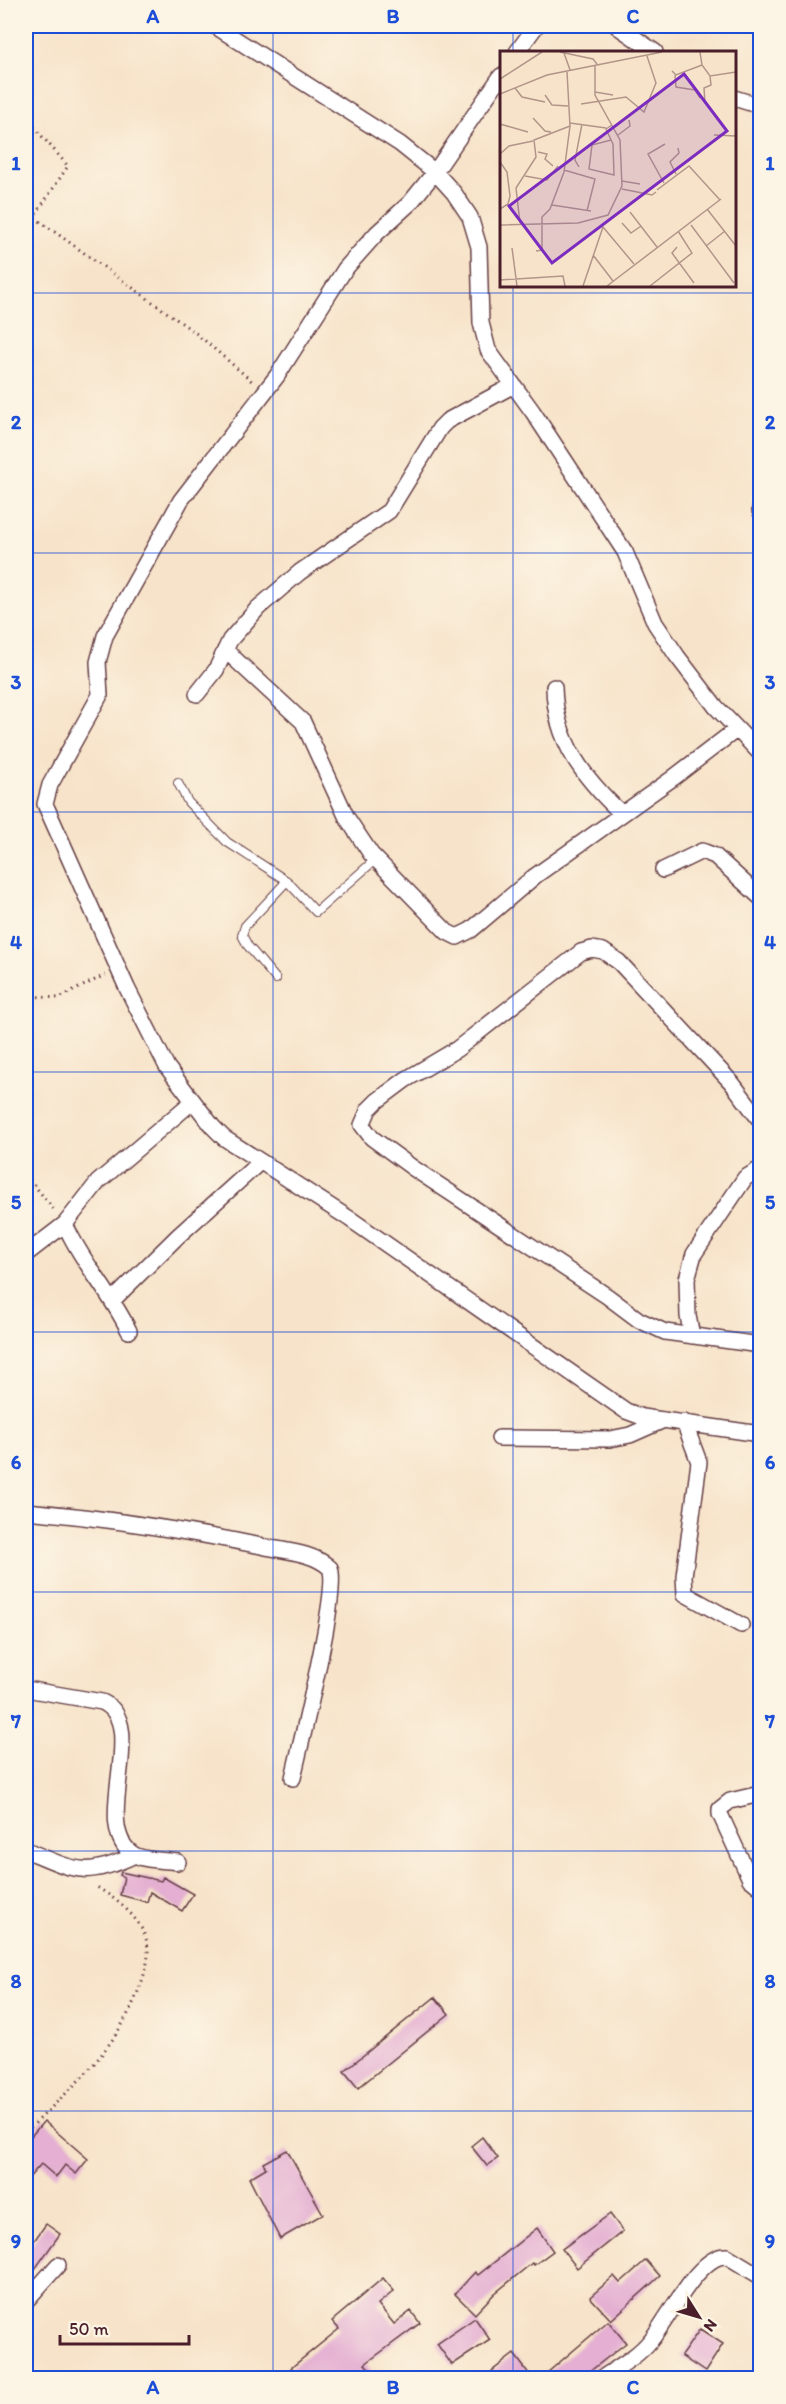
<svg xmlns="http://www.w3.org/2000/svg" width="786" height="2404" font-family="Itim,sans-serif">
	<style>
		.building { fill: #e4afd2 }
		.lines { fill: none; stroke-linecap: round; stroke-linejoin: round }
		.lane-casing { stroke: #643c43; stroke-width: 10 }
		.street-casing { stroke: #643c43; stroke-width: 18 }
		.path { stroke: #643c43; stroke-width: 3; stroke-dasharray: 1.5 4.5; stroke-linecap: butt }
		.lane { stroke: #fff; stroke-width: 8 }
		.street { stroke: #fff; stroke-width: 15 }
		.grid { fill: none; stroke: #1d4ed8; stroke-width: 1.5; stroke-opacity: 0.55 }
		.inset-road { fill: none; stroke: #b2958a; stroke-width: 1.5 }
		.view { fill: #7b2cbf; fill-opacity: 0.15; stroke: #7b2cbf; stroke-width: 3 }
		.inset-edge { fill: none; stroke: #4a1f2b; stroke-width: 3 }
		.neatline { fill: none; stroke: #1d4ed8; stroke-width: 2 }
		.grid-label { font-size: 20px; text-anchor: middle; font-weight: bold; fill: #1d4ed8 }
	</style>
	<rect width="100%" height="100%" fill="#fcf5e5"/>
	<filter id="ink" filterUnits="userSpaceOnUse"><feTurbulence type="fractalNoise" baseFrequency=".0167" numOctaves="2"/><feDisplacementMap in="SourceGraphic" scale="12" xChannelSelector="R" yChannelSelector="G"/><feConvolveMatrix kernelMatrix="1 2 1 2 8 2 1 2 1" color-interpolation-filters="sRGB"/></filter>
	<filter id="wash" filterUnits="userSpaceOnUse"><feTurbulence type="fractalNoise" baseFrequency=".008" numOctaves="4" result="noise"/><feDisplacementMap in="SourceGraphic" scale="24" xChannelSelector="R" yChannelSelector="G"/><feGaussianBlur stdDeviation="1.35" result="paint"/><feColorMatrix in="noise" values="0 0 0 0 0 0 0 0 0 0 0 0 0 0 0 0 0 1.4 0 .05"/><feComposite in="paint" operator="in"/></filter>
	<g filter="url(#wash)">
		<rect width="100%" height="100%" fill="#f7e3c9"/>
		<g id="blocks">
			<path class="building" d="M121,1872L161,1881L163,1877L193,1894L182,1911L150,1892L147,1902L120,1895L124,1877L120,1875Z
				M435,1997L449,2014L358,2088L344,2071Z
				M44,2121L88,2159L76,2174L65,2165L56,2177L41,2164L26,2181V2142Z
				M482,2137L498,2158L487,2166L471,2146Z
				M287,2150L323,2214L280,2239L249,2178L266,2168L263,2163Z
				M610,2214L623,2231L577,2268L562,2249Z
				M46,2224L60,2234L35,2269L26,2262V2252Z
				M537,2228L553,2251L534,2265L532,2263L494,2294L475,2314L455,2294L475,2272L478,2275Z
				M646,2260L660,2276L611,2320L590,2297L614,2276L620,2283Z
				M383,2278L394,2291L378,2304L394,2324L411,2311L420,2323L365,2364L372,2372L363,2379H299L291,2368L339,2329L332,2321Z
				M475,2318L490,2340L452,2365L437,2344Z
				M608,2321L626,2343L580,2379H540Z
				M700,2329L723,2344L705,2372L681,2356Z
				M514,2354L533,2379H498L492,2371Z"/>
		</g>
	</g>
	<g filter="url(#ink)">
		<use href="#blocks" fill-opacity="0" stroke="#643c43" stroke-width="1.5"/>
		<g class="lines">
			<defs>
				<path id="lane" d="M178,783L188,802L227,842L287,881L316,912L376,859
					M276,979L248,946L242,935L245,926L287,881"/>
				<path id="street" d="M215,26L400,144L435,172L454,193L470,217L479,247L481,323L488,350L533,412L625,552L655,623L677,656L716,707L760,753
					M617,26L655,52
					M517,52L536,26
					M501,76L435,172L410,203L377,233L345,269L277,376L181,500L105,636L98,662L100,695L50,785L45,804L127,988L167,1067L213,1127L224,1138L350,1219L626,1411L642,1417L760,1434
					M734,98L760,106
					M760,509V511
					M225,650L303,722L347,818L371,854L447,932L457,937L471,930L535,876L673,778L737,729
					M554,687C555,741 583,777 621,813
					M197,694L216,670L230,640L258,608L300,572L389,511L440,428L447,421L512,386
					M663,870L702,851L715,856L760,897
					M760,1120L732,1083L619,962L603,951L592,949L581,952L457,1049L405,1080L377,1101L369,1109L362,1125L372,1138L413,1168L607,1296L639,1320L665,1332L760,1345
					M65,1224C82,1263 111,1293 129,1331
					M26,1254L65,1224L98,1182L192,1102
					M114,1299L178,1236L260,1162
					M692,1336L688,1316L687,1279L694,1254L745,1178L760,1169
					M684,1422L699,1462L684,1576L685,1594L741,1625
					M499,1438L610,1439L630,1435L664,1420
					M26,1511C105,1518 183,1530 261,1546C283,1551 313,1552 330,1568C340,1590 300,1745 293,1778
					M26,1689L102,1702C151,1723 89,1825 133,1854C144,1861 165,1860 178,1862
					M760,1794L730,1801L720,1809V1814L750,1879L760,1887
					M26,1850C74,1870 85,1879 135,1855
					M26,2301L58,2265
					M602,2378C618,2367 638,2356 650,2341C667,2322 699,2253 727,2256L760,2276"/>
			</defs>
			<use href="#lane" class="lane-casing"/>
			<use href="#street" class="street-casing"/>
			<path class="path" d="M26,118L68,166L34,217L197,334L254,383
				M26,996L59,998L105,975
				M26,1175L55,1211
				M26,2132C76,2083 117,2051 142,1981C147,1966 151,1951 145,1936C136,1913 114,1898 94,1885"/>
			<use href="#lane" class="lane"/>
			<use href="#street" class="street"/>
		</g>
	</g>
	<path class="grid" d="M273,26V2378M513,26V52M513,285V2378M26,293H760M26,553H760M26,812H760M26,1072H760M26,1332H760M26,1592H760M26,1851H760M26,2111H760"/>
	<g transform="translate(500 51)">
		<rect width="236" height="236" fill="#f7e3c9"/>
		<path class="inset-road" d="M60,1L93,8L97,13M200,1L202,14L210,25L236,21M64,2L70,19M172,20L176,24L202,14M175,24L176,36L195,39L200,47M0,28L42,1M15,37L22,46L45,51M95,41L113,44M0,43L47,24L162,1M45,44L52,54L68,55M205,52L204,37L211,34L210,25M81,53L126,46L144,61L156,32L147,5M33,67L45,80L51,81M70,72L106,77M0,73L28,81M118,84L130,75L129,69M214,84L236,85M111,89L92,94L89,118L114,124L113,93L112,91L106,78L112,74M38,101L47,103L45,108L53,115M0,103L9,95L33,90M0,111L7,121L10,145L8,153L0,158M79,116L75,109L82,73M64,119L95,128L87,160M176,123L170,111L179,102L178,97M25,125L47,129L58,115M122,130L140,133M164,132L148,103L165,93M122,138L152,144L156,141M157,139L189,115L220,149M52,154L91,160M207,158L236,195M130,161L157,196M20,172L16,137L36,106L34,89L70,75M122,172L131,182L141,175M0,174L78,172L108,164L122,135L120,89L95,44V15M191,174L234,232M206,195L225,180M177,196L172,202L194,232M12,197L17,235M36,200L42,199V166L50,158L64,121L70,75L67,21M93,204L113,230M0,229L63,225L65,235M83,235L103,176L134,213M107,235L221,148M150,235L192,202L178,180"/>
		<path class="view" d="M184,23L227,80L52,212L9,155Z"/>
		<rect width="236" height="236" class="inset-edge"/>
	</g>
	<rect width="786" height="2404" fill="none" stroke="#fcf5e5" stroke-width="66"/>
	<g transform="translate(699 2317) rotate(127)" stroke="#fcf5e5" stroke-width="4.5" paint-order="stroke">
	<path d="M0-4.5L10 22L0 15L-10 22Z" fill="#4a1f2b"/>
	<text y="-9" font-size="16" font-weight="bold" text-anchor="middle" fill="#4a1f2b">N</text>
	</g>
	<path d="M60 2335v9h129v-9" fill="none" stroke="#4a1f2b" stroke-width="3"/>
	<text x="69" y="2335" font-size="18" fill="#4a1f2b" stroke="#fcf5e5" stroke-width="4.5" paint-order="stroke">50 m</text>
	<rect x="33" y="33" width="720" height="2338" class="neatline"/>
	<g class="grid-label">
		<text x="153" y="23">A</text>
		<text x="393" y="23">B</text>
		<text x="633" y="23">C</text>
		<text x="16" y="170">1</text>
		<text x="770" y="170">1</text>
		<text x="16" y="429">2</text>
		<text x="770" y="429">2</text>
		<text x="16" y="689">3</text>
		<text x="770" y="689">3</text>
		<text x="16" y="949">4</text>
		<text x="770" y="949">4</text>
		<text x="16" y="1209">5</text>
		<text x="770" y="1209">5</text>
		<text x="16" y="1469">6</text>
		<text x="770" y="1469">6</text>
		<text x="16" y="1728">7</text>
		<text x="770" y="1728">7</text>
		<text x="16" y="1988">8</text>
		<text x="770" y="1988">8</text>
		<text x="16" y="2248">9</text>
		<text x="770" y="2248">9</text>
		<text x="153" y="2394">A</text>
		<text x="393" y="2394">B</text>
		<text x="633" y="2394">C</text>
	</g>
</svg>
